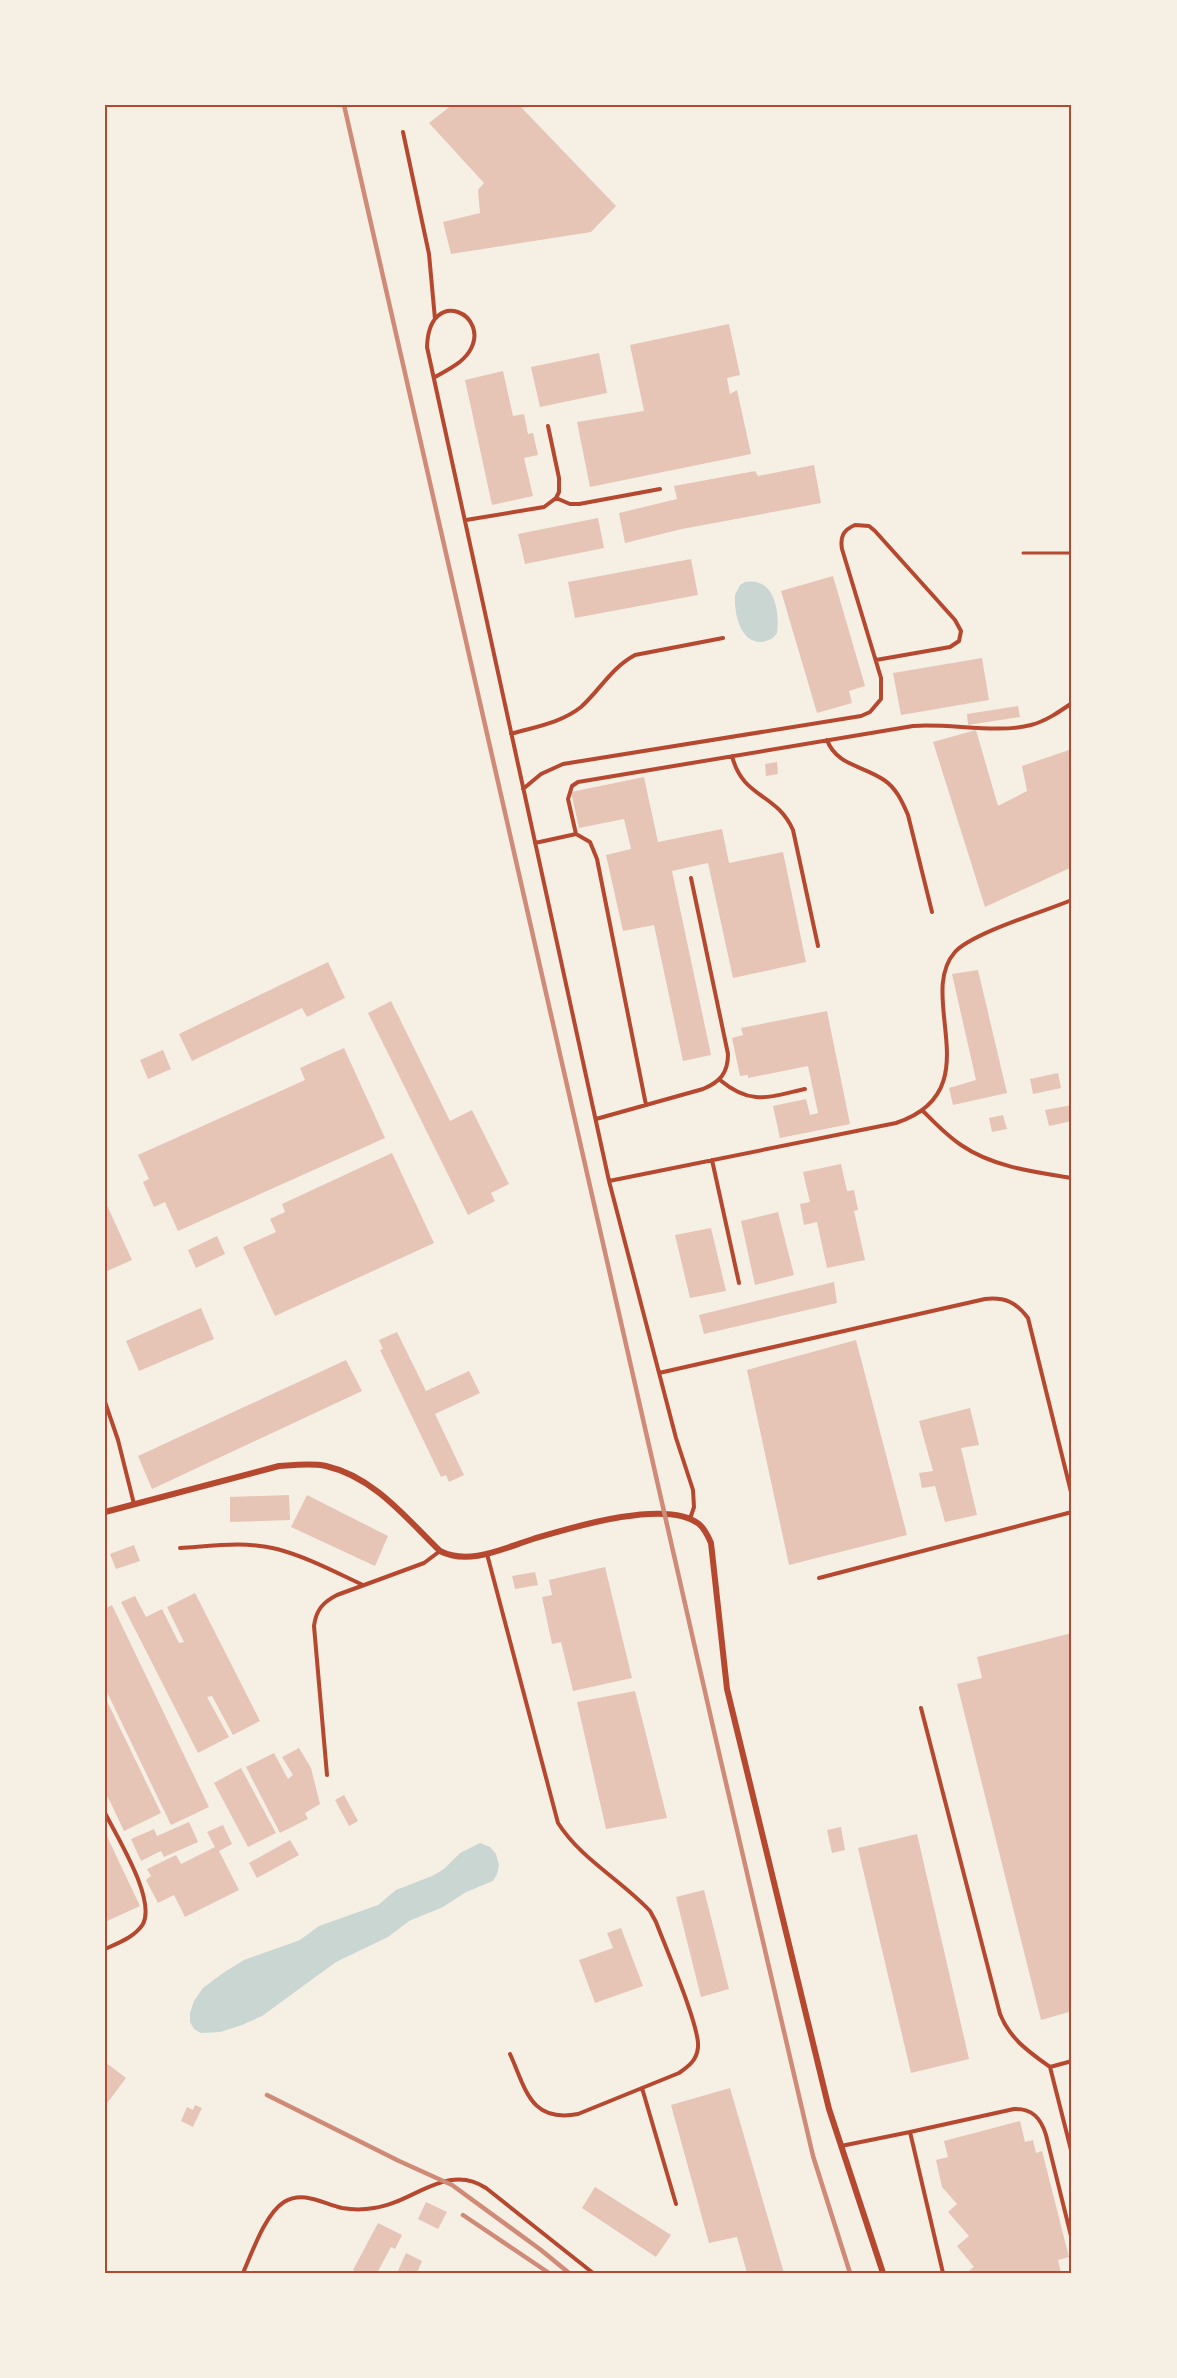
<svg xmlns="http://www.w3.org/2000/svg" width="1177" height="2378" font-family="Manrope,sans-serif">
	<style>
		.water { fill: #c9d6d2 }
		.building { fill: #e6c5b7 }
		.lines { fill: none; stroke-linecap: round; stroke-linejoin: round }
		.path { stroke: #b5482f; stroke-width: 3 }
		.service { stroke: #b5482f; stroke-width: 4 }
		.minor { stroke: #b5482f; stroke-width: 6 }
		.rail { stroke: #cf8b77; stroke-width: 4.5 }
		.neatline { fill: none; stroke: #b5482f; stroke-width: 2 }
	</style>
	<rect width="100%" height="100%" fill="#f6efe4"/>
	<path class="water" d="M745,582C774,577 780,610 777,633C773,639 768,641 761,642C739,642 734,611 735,595L740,585Z
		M480,1843L490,1847L496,1854L499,1865L497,1874L493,1881L466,1892L443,1907L409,1921L388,1937L336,1962L262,2016L242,2025L220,2032L201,2033L194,2029L190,2022V2013L194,2001L203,1988L223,1973L244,1960L300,1940L319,1926L378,1905L396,1890L432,1876L444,1869L460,1853Z"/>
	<path class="building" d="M452,105H519L616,206L591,232L451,254L443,222L480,213L478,190L484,183L429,123Z
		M729,324L740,375L727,378L730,394L737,390L751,454L590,487L577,422L644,411L630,345Z
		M599,353L607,393L540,407L531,367Z
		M503,371L513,416L524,414L528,434L533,433L538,455L524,458L533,496L492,505L465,380Z
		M814,465L821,503L682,529L625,543L619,513L677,499L674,486L755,471L758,476Z
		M598,518L604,548L525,564L518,534Z
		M691,559L698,595L575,618L568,582Z
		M833,576L865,686L849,691L852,703L817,713L781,591Z
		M982,658L989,700L901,715L893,673Z
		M1018,706L1020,717L968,725L967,714Z
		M976,730L998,806L1027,791L1022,766L1072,749V867L985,907L933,742Z
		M777,762L778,774L766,776L765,764Z
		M644,777L658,842L722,829L729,863L783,852L806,962L733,978L708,863L672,871L711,1055L683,1061L654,925L623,931L606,855L631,849L624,819L579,828L571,792Z
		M328,962L345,998L307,1017L302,1008L192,1061L179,1034Z
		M978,970L1007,1093L953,1105L949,1088L976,1080L952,974Z
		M391,1001L450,1121L472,1110L509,1184L491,1193L495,1201L468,1215L368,1013Z
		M827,1011L850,1124L780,1138L773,1106L806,1099L810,1115L818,1113L808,1066L748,1078V1075L740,1076L732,1038L743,1035L741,1028Z
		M344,1048L385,1138L178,1231L165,1202L154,1207L143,1182L149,1179L138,1155L305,1080L300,1068Z
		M163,1050L171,1069L148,1079L140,1060Z
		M1058,1073L1061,1088L1033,1094L1030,1079Z
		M1072,1105V1121L1049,1126L1045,1110Z
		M1003,1115L1007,1129L992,1132L989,1118Z
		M392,1153L434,1243L275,1316L243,1247L276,1232L270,1219L285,1212L282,1204Z
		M841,1164L847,1191L854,1190L858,1210L854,1211L865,1260L827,1268L817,1222L804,1225L800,1204L810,1202L803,1172Z
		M105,1201L132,1260L105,1272Z
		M778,1212L794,1275L755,1285L741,1221Z
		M711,1228L726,1291L690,1298L675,1235Z
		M217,1236L225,1254L196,1268L188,1250Z
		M834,1282L837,1303L704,1334L699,1315Z
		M201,1308L214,1339L139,1371L126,1341Z
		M397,1332L426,1391L469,1371L480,1393L435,1414L464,1475L449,1482L446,1475L441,1477L380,1350L383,1349L379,1340Z
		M856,1340L907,1535L789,1565L747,1370Z
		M346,1360L362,1391L152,1489L138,1456Z
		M970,1408L979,1445L961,1448L977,1515L945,1522L935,1486L922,1488L919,1473L933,1471L919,1421Z
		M289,1495L290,1520L230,1522V1497Z
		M307,1495L388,1536L375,1566L291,1527Z
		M134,1545L140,1561L116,1569L110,1554Z
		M605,1567L632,1678L573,1691L561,1642L552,1644L542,1597L552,1595L549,1580Z
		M535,1572L538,1585L515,1589L512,1576Z
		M195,1593L260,1721L233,1735L212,1696L207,1697L229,1737L198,1753L121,1602L135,1596L146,1617L162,1609L179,1643L184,1642L167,1607Z
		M112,1605L209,1807L171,1825L105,1688V1609Z
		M1072,1633V2021L1069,2012L1041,2020L957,1684L982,1678L977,1657Z
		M635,1691L667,1818L606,1829L577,1702Z
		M105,1697L161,1813L124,1831L105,1791Z
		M299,1748L311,1768L320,1804L305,1813L308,1819L280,1833L246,1767L274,1753L288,1779L293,1775L282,1757Z
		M241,1768L276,1833L248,1847L214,1783Z
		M344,1795L358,1821L349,1826L335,1800Z
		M189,1822L198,1842L164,1857L161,1851L141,1861L131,1839L154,1829L157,1836Z
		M223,1825L232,1844L219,1851L239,1890L185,1917L174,1895L158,1903L146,1880L151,1876L147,1869L176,1855L181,1864L215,1847L207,1832Z
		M841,1827L845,1850L832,1853L827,1830Z
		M105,1832L140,1906L105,1922Z
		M917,1834L969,2059L911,2073L858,1848Z
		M290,1840L299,1855L257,1878L249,1863Z
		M704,1890L729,1989L701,1997L676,1897Z
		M621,1928L643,1986L595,2003L579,1960L613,1948L607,1933Z
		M105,2062L126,2078L105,2106Z
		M730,2088L784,2273H747L737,2237L709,2243L671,2105Z
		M195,2105L202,2108L193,2127L181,2121L187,2107L193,2110Z
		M1020,2121L1025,2142L1033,2140L1036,2153L1042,2151L1069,2257L1058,2260L1061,2273H966L974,2267L957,2246L969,2236L948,2212L957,2204L942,2187L936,2160L948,2157L944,2141Z
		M595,2187L671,2235L656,2257L582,2208Z
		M426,2202L447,2212L438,2229L418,2219Z
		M378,2223L402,2235L395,2249L391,2247L377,2273H358L353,2270Z
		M406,2253L422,2261L417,2273H397Z"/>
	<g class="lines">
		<path class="path" d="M1023,553H1072"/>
		<path class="service" d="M403,132L429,254L435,319
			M435,377C447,370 461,364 469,352C493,315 429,284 427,347L609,1181L676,1438L693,1490L694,1507L690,1519
			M556,498L570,504H579L660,489
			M466,520L544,507L556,498L559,492V478L548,426
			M511,734C534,727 561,723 581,707C600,690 611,668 635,655L723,638
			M827,740C836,765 864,766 884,780C896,788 902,801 908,815L932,912
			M732,756C743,799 776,792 793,830L818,946
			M523,789L541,774L563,764L861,716L870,712L881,699V678L842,549C840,537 843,530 855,525L869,526L875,531L955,620L961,631L959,641L950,647L876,660
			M576,834L590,842L597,859L646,1105
			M535,843L576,834L568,799L572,786L578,782L913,726C950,723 996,734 1031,725C1046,721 1059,712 1072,703
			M720,1080C751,1106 769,1097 805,1089
			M922,1110C934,1122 946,1135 961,1145C993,1167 1034,1172 1072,1178
			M596,1119L703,1089C720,1082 728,1073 728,1054L691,878
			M712,1160L739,1283
			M609,1181L896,1123C992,1091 915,997 955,952C972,933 1045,911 1072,900
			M659,1373L985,1299C1005,1297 1016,1302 1028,1318L1072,1496
			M105,1402L118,1440L134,1504
			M180,1548C212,1546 246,1541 277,1549C307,1557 335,1572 363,1585
			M487,1554L558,1823C581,1859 621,1880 650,1911L656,1922C665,1946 700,2027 698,2047C697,2060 689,2066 679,2073L578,2114C530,2123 526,2089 510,2054
			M819,1578L1072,1512
			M921,1708L1000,2014C1010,2039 1029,2052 1050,2067
			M327,1775L314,1626C316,1610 323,1602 337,1595L424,1563L440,1551
			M105,1813C117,1837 156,1899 143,1924C135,1937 118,1943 105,1949
			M1072,2061L1050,2067L1072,2154
			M642,2088L676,2204
			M910,2132L1014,2109C1032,2108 1041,2118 1046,2135L1072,2240
			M841,2146L910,2132L943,2273
			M243,2273C252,2253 265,2214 284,2202C304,2190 323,2204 342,2208C353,2210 363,2210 374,2208C413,2203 447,2162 486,2188L593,2273"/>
		<path class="minor" d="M105,1512L279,1466C295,1465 311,1463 326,1466C374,1477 406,1518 440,1551C469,1566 504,1548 533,1539C570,1528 666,1498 699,1524C705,1529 708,1536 711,1543L727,1689L829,2109L883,2273"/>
		<path class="rail" d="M344,105L716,1740L813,2156L850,2273
			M267,2095L399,2161L452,2185L541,2250L569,2273
			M463,2215L549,2273"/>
	</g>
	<rect width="1177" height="2378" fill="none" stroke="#f6efe4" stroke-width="213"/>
	<rect x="106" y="106" width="964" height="2166" class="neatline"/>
</svg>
